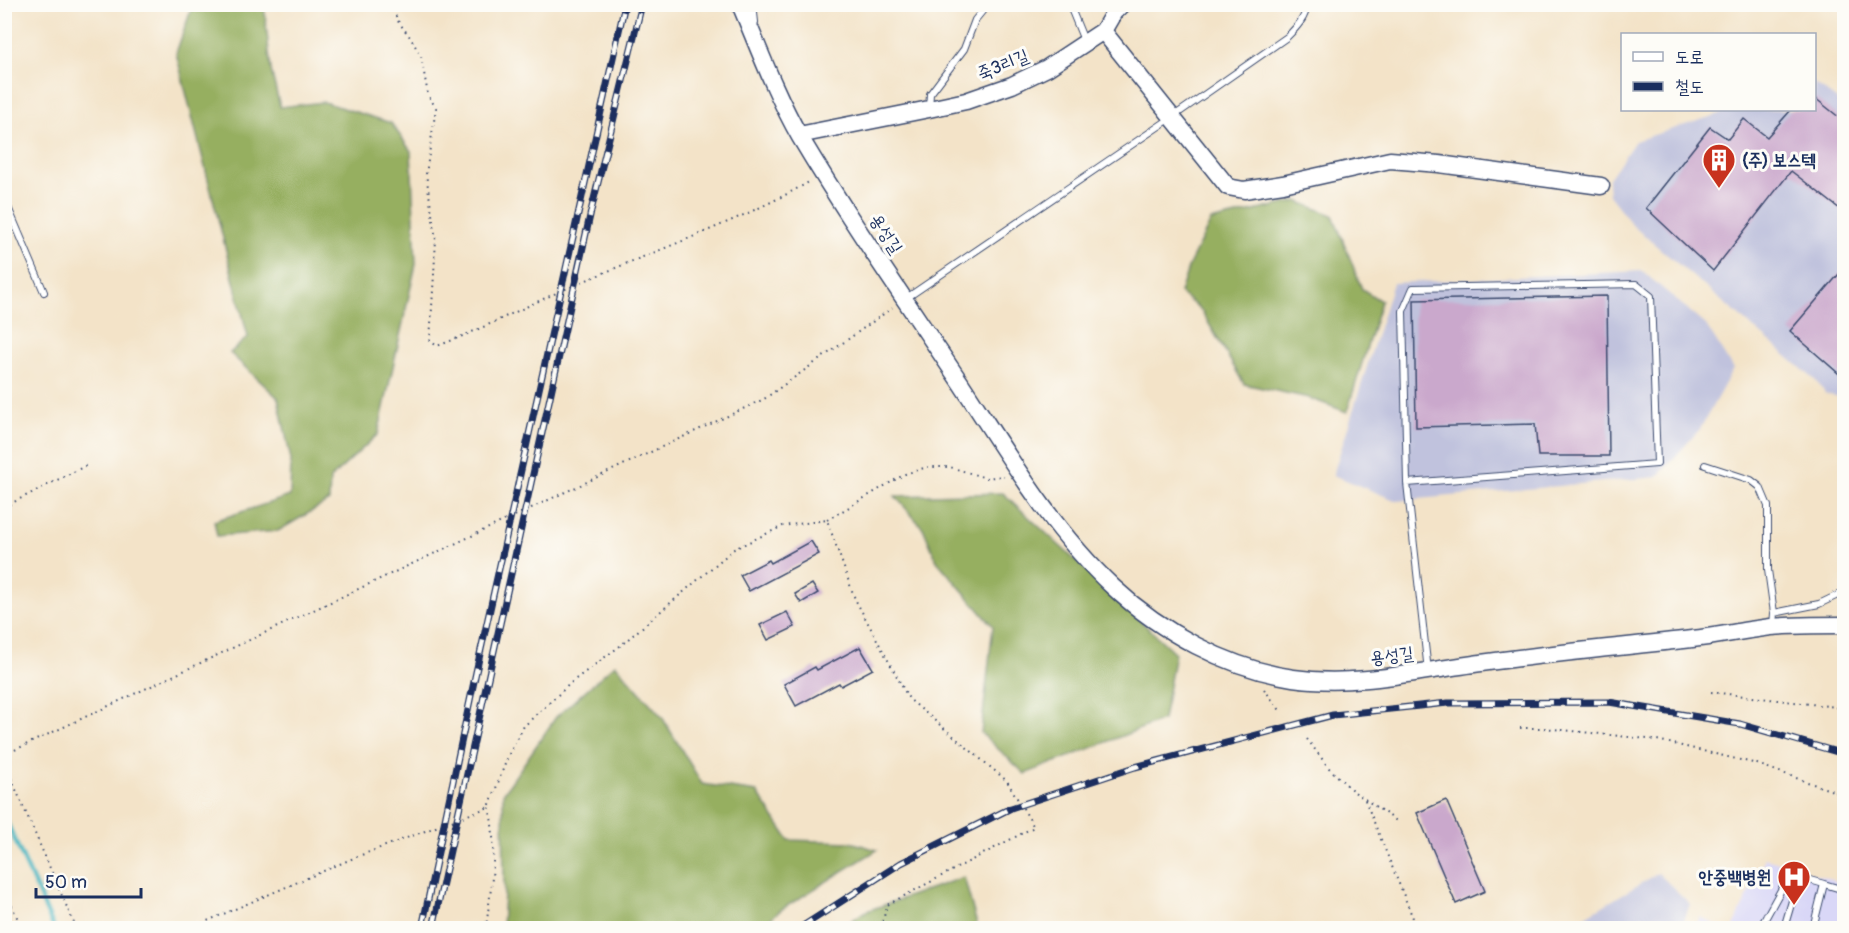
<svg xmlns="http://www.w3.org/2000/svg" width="1849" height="933" font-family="Pangolin,'Poor Story',sans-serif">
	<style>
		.built { fill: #d9d7f7 }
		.industrial { fill: #c0c2dd }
		.forest { fill: #96af60; stroke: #586f5f; stroke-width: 1.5 }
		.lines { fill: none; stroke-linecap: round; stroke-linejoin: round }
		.stream { stroke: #46b5c0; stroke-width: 4.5 }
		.building { fill: #caa8cc }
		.lane-casing { stroke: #3b4a6e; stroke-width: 8 }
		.secondary-casing { stroke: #3b4a6e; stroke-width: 19 }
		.path { stroke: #3b4a6e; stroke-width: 2; stroke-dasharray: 1.5 4.5; stroke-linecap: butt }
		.lane { stroke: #fff; stroke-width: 6 }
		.secondary { stroke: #fff; stroke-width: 16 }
		.rail-casing { stroke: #1b2f5e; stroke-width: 7 }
		.rail { stroke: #fdfcf7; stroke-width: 4.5; stroke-dasharray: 14; stroke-linecap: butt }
		.labels { text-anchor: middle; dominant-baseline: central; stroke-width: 6; stroke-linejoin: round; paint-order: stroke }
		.street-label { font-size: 18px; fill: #1b2f5e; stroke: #fdfcf7 }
		.poi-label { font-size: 18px; font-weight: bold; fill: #1b2f5e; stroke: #fdfcf7; text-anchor: start }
	</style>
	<rect width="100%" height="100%" fill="#fdfcf7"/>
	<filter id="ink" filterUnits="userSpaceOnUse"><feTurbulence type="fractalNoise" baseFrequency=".0167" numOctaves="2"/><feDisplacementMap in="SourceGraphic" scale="12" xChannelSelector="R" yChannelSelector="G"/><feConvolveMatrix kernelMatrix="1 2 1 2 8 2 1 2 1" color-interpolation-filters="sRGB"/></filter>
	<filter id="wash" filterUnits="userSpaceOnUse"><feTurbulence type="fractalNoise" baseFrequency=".008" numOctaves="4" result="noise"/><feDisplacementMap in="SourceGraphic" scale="24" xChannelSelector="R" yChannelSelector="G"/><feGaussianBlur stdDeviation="1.35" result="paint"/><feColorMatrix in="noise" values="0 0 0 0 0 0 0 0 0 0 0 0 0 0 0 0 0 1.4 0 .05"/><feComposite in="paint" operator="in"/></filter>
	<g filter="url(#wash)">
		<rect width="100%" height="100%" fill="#f3e3c8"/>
		<path class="built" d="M1765,858L1844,884V928H1733Z
			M1700,917L1723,928H1695Z"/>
		<path class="industrial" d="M1814,83L1844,105V398L1826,394L1815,380L1633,226L1609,195L1608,180L1635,141L1732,110H1814Z
			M1642,271L1706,325L1733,369L1700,429L1657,477L1397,501L1333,475L1393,283Z
			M1658,873L1690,904L1681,928H1566Z"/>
		<path class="forest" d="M193,4L264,5L271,70L280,107L324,102L391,123L411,151L416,264L378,434L330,479L329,501L278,531L217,536L214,521L290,496L291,460L278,398L230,353L248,337L176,53Z
			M1297,201L1333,215L1362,289L1381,301L1347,412L1309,398L1244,384L1201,310L1180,293L1189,265L1211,221Z
			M1003,493L1175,653L1163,720L1025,774L981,733L993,626L937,561L923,528L895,496Z
			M615,664L662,717L702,784L757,792L789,840L851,842L877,850L782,909L759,928H502L504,893L503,794L556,717Z
			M964,877L978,928H841L864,912Z"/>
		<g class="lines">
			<path class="stream" d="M4,816L54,928"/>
		</g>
		<g id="blocks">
			<path class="building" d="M1815,98L1845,122V213L1791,171L1713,271L1646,208L1710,127L1728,139L1744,119L1767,137L1791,110H1815Z
				M1845,267V379L1790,331Z
				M1607,296L1609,456H1538L1535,424L1416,427L1414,300Z
				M811,541L819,554L749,591L740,575L769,560L771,563Z
				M812,584L818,593L801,603L795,594Z
				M787,612L795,627L768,640L760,625Z
				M860,647L873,669L841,686L839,683L796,706L784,684L815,667L817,670Z
				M1446,800L1485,891L1456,904L1417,813Z"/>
		</g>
	</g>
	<g filter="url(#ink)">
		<use href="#blocks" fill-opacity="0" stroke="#3b4a6e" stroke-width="1.5"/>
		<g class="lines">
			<defs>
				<path id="lane" d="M753,4L755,22
					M1071,4L1072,11L1085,43
					M929,108L930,94L964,49L975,20L988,4
					M4,198L44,292
					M905,299L1171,118L1287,37C1296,28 1306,18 1307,4
					M1705,465L1751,480L1760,487L1768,506V570L1774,613L1773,626
					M1407,483L1403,311L1413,288L1636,284L1651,296L1657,464L1407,483L1428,671
					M1774,613L1819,604L1844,592
					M1824,884L1844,890
					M1760,928L1787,879L1799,877L1824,884L1813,928
					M1784,928L1799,877"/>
				<path id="secondary" d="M740,4C759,49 776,95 800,137C850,221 906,301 960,382C1006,452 1051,529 1113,587C1161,632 1227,668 1293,678C1357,687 1418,671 1481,663C1551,653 1622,647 1692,639C1719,636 1745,630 1771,627C1796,625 1820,625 1844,625
					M1103,31L1228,187L1244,190L1283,184L1390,160L1439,164L1601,186
					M799,135L929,109L966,101L1012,85L1047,68L1103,31L1114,12L1122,4"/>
			</defs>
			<use href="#lane" class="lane-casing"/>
			<use href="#secondary" class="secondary-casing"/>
			<path class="path" d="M393,4L397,20L410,37L421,56L428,95L436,108L426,174L436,240L430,341L437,346C484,329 529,304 575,285C653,251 735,224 809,182
				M4,507L87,465
				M827,520L905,474L927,467H950L986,478L1004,476
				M1264,689L1282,713
				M1711,692L1844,708
				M1520,728H1544L1657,740L1757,764L1844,795
				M1307,739L1329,768L1353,791L1398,822
				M4,755L764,399L892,308
				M4,762L76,928
				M1365,800L1417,928
				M4,889L22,928
				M191,928L356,857L489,807L508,756L524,726L573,681L620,646L734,549L783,526L827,520L855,599L909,699L1007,781L1034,827L887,905L881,928
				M486,928C491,888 498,846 489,807"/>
			<use href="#lane" class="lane"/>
			<use href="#secondary" class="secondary"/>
			<defs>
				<path id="rail" d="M422,928L476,672L625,4
					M433,928L591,211L642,4
					M800,928L901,863L1011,808L1135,767L1333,715L1448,703L1609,702L1740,724L1844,754"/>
			</defs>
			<use href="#rail" class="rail-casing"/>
			<use href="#rail" class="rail"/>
		</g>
	</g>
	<defs>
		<symbol id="building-pin" viewBox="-11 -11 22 30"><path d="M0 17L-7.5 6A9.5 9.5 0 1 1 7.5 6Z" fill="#c8321e" stroke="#fdfcf7"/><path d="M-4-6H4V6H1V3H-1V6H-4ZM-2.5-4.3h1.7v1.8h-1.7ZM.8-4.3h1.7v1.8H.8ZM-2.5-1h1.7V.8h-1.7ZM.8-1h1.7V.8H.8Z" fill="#fff"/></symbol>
		<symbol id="hospital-pin" viewBox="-11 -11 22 30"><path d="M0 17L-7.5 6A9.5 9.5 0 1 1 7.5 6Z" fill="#c8321e" stroke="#fdfcf7"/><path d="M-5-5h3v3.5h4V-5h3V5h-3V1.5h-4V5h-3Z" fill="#fff"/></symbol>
	</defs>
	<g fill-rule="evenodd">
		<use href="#building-pin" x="1700" y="141" width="38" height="52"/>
		<use href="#hospital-pin" x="1775" y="858" width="38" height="52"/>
	</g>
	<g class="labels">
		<g class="street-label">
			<text transform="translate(1003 65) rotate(-22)">죽3리길</text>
			<text transform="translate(886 234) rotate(57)">용성길</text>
			<text transform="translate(1392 656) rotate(-7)">용성길</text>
		</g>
		<g class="poi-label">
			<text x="1742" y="160">(주) 보스텍</text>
			<text x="1771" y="877" text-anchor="end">안중백병원</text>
		</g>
	</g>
	<rect width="1849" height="933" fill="none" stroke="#fdfcf7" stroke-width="24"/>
	<rect x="1621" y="33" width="195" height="78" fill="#fdfcf7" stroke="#a3aaba" stroke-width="1.5"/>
	<rect x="1633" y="52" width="30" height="9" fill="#ffffff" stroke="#a3aaba" stroke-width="1.5"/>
	<text x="1675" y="63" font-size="18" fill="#1b2f5e">도로</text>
	<rect x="1633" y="82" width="30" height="9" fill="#1b2f5e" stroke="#a3aaba" stroke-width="1.5"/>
	<text x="1675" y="93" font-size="18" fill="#1b2f5e">철도</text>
	<path d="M36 888v9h105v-9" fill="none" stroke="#1b2f5e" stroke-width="3"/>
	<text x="45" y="888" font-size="18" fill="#1b2f5e" stroke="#fdfcf7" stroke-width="4.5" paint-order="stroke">50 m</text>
</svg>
